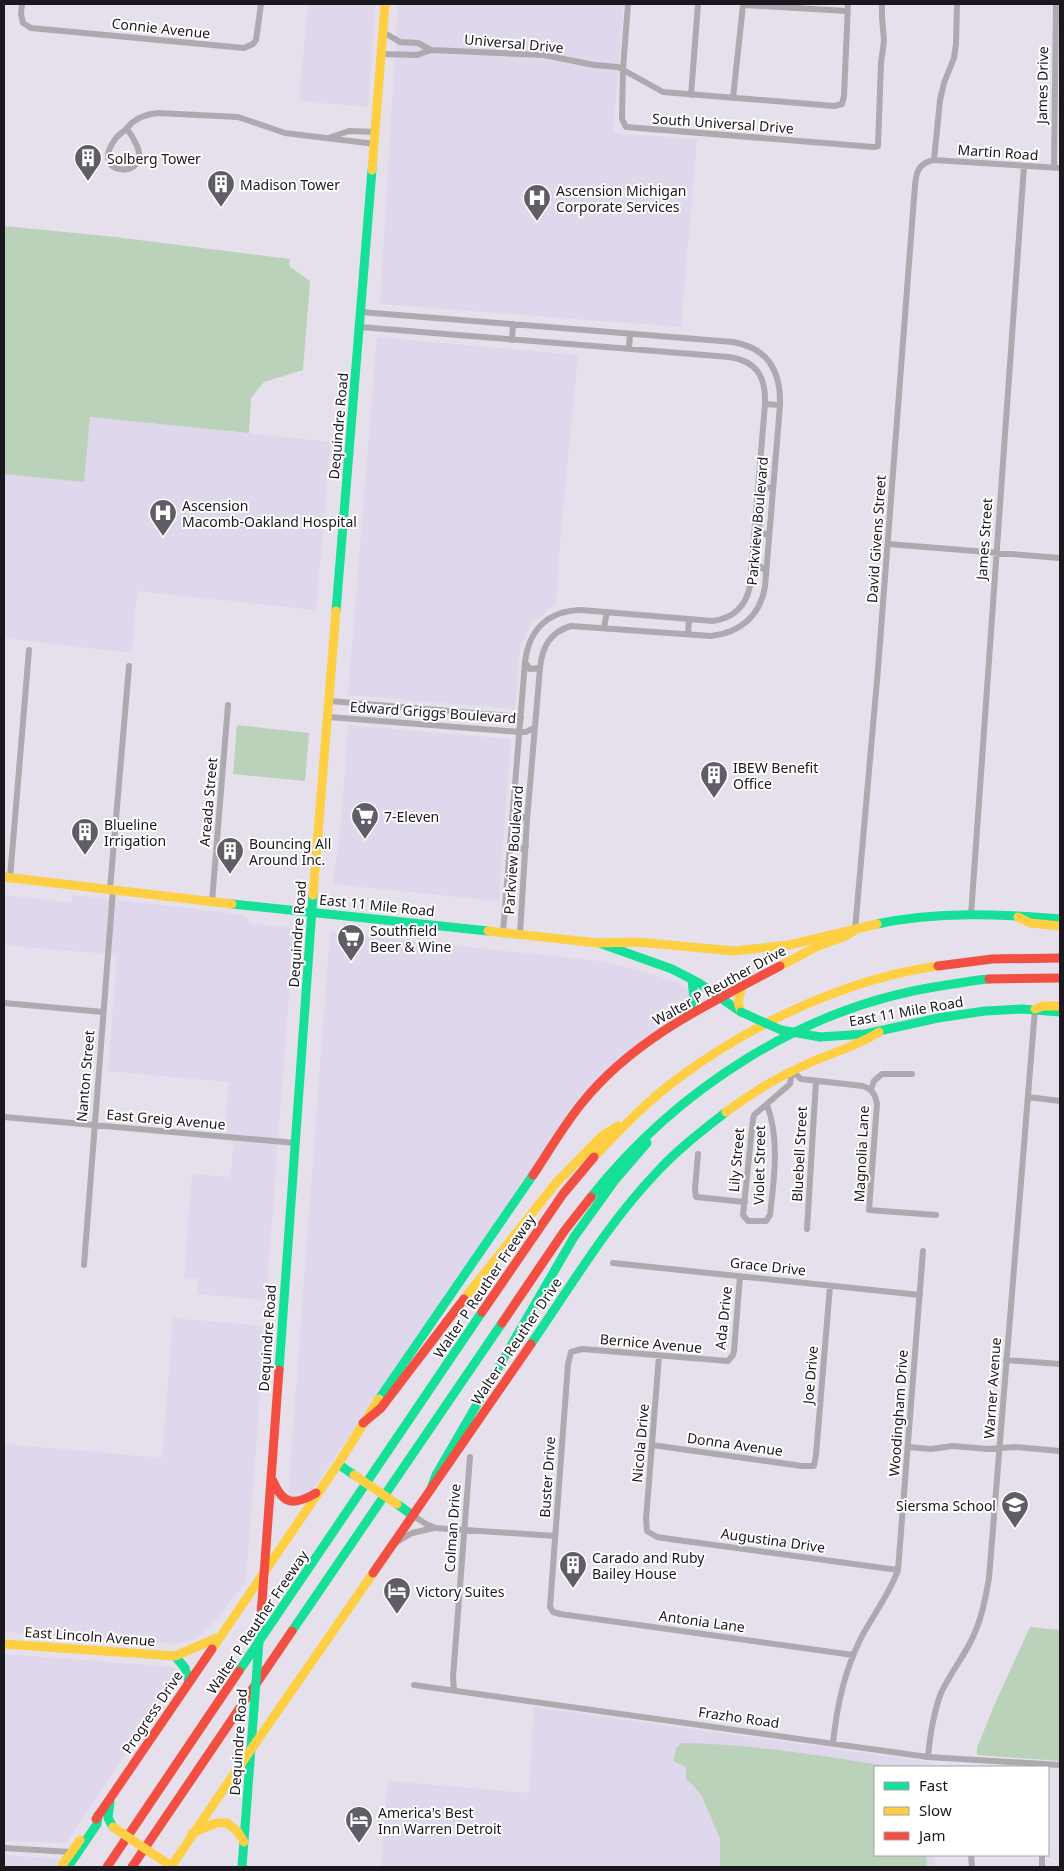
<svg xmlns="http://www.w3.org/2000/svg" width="1064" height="1871" font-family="'Noto Sans',sans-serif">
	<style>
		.built { fill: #dfd7eb }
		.green { fill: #bad1ba }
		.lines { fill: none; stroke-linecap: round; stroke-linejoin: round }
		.street { stroke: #aea9ae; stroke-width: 6 }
		.fast { stroke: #16e098; stroke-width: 9 }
		.slow { stroke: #ffcf43; stroke-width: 9 }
		.jam { stroke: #f24e42; stroke-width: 9 }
		.fast-bridge { stroke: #16e098; stroke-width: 9 }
		.slow-bridge { stroke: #ffcf43; stroke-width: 9 }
		.labels { text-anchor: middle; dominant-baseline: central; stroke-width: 4; stroke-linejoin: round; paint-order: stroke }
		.street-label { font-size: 14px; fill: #1a171e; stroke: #fff }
		.poi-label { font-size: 14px; fill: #1a171e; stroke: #fff; text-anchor: start }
	</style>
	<rect width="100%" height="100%" fill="#e5e0ec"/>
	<path class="built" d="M308,4H376L368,107L299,101Z
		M398,4H624L613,133L697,139L681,327L380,304Z
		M377,337L578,355L562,518L556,605L551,607L530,626L520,648L515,709L348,695Z
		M90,417L331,442L316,610L137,591L132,653L4,638V474L84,482Z
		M348,725L511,739L499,901L333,884L341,824Z
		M4,895L71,903L73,895L196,909L242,915L252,924L294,928L266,1300L197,1294L198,1279L184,1278L192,1174L231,1177L233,1147L225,1128L229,1082L108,1071L117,955L4,945Z
		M330,932L608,962L674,981L691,991L692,1000L685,1012L646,1037L623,1055L596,1081L573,1109L319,1481L313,1489L305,1494L296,1497L288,1496Z
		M173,1318L265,1326L246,1581L217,1619L205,1631L193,1640L177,1644L4,1632V1444L162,1458Z
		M4,1654L174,1667L180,1674L66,1843L4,1841Z
		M534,1707L929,1762V1767H875V1855H934L935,1867H381L388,1781L529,1793Z
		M4,1855L60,1859L55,1867H4Z"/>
	<path class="green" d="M4,226L115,237L290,259L289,266L310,281L303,370L264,382L251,398L249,433L90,417L84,482L4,474Z
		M237,725L309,733L305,781L233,774Z
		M1030,1627L1060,1630V1761L977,1755V1748L993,1708Z
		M682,1743C752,1744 824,1756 894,1767H875V1855H926L927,1867H720V1839L702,1796L692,1784L686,1780V1767L673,1761L677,1747Z"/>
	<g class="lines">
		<path class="street" d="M22,4L21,14L23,23L31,28L244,48L253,44L256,40L261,4
			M628,4L623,69L622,119L626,127L874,147L878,146L881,63L884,41L882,17V4
			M431,50L544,55L594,65L618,67L663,92L834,106L842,104L844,96L848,4
			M381,54L417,55L431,50L418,43L400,42L383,32
			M691,95L698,4
			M733,98L743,5L847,11
			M127,129C131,134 134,139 137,146C152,180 86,177 116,138C119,134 122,133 125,130C128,128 130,124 133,122C140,116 149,114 158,113L238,117L285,133L375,144
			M331,137L349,131L375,132
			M934,160L940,100L944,83L954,58L956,44L957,4
			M1054,167L1056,4
			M361,312L733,342C768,348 781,371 780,405L765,587C760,616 740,633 711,636L571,626C550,632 542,647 540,668L527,820L520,934
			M360,327L729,357C757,361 766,377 765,404L750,586C746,606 733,618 713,621L581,610C547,611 529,630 525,662L503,932
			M512,340L513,324
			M629,348L630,334
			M765,404L780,405
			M758,487L773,488
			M757,518L761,532L769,536
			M888,544L1060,558
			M751,569L758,565L766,571
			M604,627L607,612
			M688,634L689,619
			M525,662L530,669L540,668
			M330,701L521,717
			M329,717L520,732H526L535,727
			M512,821C518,817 522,815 527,820
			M510,846L513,849H521L526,846
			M10,878L29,650
			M110,889L129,666
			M212,901L228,705
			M971,915L1024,166
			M855,930L878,669L914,198C916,180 913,164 934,160L1060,168
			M4,1003L103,1012
			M792,1071L801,1079L863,1086C873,1090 875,1094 877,1104L869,1210L936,1215
			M871,1089L874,1081L882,1074H912
			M1028,1097L1060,1101
			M767,1105C780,1139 774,1180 770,1215L766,1221H748L743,1215L753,1119L754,1115L790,1084L792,1071
			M4,1117L296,1143
			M698,1154L695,1189L696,1197L745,1202
			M807,1229L816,1081
			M613,1263L920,1295
			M84,1265L113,890
			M740,1276L734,1351L733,1355L728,1361L582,1349L571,1352L568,1364L550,1607L553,1612L560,1614L853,1655
			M659,1356L646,1519L647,1531L657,1537L670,1539L898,1570
			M1006,1360L1060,1364
			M652,1445L802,1466H814L816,1455L830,1286
			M908,1447L931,1449L953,1446L988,1449L1015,1447L1060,1451
			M412,1515L426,1524L435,1528L555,1536
			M397,1542L412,1533L434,1528
			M414,1685L928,1757L1060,1765
			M454,1690L453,1677L470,1457
			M833,1743C837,1706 844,1672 861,1638C873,1615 889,1595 898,1570L923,1251
			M928,1757C930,1735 933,1714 941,1693C949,1676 961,1660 970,1643C981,1622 985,1601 989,1578L1035,1009
			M4,1848L71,1852
			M971,1855L972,1867
			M1042,1855V1867"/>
		<path class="fast" d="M336,611L372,170
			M232,904L488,931
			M877,924C938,911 999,914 1060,919
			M599,943L672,969L699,983L741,1012
			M687,1015L694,998L692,980
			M820,1037L865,1034L938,1018L985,1011L1022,1009L1060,1012
			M591,1197C677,1089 803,1007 940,986C956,984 973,980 989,979
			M531,1344C571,1286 608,1223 657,1172C678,1149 702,1131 726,1112
			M279,1370L313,895
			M379,1399L533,1175
			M338,1464L354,1475
			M432,1486L436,1475L574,1237L615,1180L647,1143
			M397,1504L412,1515
			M292,1631L502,1323
			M175,1656L185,1668L189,1682
			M239,1671L482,1312
			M110,1802L108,1818L113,1827
			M68,1867L97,1824L98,1815
			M242,1867L254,1708"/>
		<path class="slow" d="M372,170L385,4
			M4,877L232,904
			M313,895L336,611
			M1018,917L1030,923L1060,926
			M488,931L598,943L637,942L734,951L789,945L877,924
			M780,966L818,946L846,936L855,930
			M1035,1009L1043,1006H1060
			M741,1012L738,1002L742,986
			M726,1112C750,1094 778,1077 805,1065C830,1053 856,1047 879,1032
			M594,1157C621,1129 648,1100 680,1077C751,1024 849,978 938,966
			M464,1299L556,1183L602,1136L618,1126
			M4,1644L175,1656L217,1638
			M212,1649L338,1464L379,1399
			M192,1833L216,1823H227L238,1832L244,1842
			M156,1856L172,1866
			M61,1867L80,1840
			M171,1867C237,1768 306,1671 373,1573"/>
		<path class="jam" d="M938,966L992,959L1060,958
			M989,979L1060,978
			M533,1175C549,1151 564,1125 582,1103C633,1039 710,1003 780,966
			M482,1312L563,1194L594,1157
			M502,1323L565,1230L591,1197
			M363,1423L381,1408L464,1299
			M273,1481C283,1505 294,1506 316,1493
			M373,1573L531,1344
			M261,1615L279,1370
			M96,1819L212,1649
			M107,1867L239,1671
			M132,1867L292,1631"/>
		<path class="fast-bridge" d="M741,1012L781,1030L820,1037
			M254,1708L261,1615"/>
		<path class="slow-bridge" d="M354,1475L397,1504
			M113,1827L156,1856"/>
	</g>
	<defs>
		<symbol id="building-pin" viewBox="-11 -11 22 30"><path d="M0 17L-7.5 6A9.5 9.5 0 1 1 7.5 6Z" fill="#615d66" stroke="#fff"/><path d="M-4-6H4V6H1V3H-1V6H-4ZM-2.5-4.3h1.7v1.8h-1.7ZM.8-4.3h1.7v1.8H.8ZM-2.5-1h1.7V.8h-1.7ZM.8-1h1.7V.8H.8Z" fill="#fff"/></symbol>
		<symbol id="hospital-pin" viewBox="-11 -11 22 30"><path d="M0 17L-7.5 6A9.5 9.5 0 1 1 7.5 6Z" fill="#615d66" stroke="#fff"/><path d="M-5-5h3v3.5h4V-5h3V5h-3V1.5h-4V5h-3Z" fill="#fff"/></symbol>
		<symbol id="supermarket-pin" viewBox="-11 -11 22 30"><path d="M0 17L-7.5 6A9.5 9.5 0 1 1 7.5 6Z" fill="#615d66" stroke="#fff"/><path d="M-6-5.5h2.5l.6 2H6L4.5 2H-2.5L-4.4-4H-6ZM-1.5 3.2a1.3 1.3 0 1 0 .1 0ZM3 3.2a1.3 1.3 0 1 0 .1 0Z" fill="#fff"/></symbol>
		<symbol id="school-pin" viewBox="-11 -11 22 30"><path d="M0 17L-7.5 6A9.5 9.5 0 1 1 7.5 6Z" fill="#615d66" stroke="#fff"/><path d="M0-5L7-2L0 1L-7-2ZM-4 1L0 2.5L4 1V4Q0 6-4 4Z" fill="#fff"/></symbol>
		<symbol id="hotel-pin" viewBox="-11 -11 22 30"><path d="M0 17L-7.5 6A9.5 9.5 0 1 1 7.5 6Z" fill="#615d66" stroke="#fff"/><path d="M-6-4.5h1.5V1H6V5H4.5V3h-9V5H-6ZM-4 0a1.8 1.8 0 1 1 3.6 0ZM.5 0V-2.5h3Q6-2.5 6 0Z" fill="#fff"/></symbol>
	</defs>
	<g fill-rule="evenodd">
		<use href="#building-pin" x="72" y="142" width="32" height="43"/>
		<use href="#building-pin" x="205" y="168" width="32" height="43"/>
		<use href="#hospital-pin" x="521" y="182" width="32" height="43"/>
		<use href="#hospital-pin" x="147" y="497" width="32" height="43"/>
		<use href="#building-pin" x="698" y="759" width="32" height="43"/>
		<use href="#supermarket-pin" x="349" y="800" width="32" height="43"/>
		<use href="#building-pin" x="69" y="816" width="32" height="43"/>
		<use href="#building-pin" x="214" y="835" width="32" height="43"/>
		<use href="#supermarket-pin" x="335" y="922" width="32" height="43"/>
		<use href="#school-pin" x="999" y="1489" width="32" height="43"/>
		<use href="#building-pin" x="557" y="1549" width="32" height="43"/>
		<use href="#hotel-pin" x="381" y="1575" width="32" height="43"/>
		<use href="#hotel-pin" x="343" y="1804" width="32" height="43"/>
	</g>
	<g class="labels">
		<g class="street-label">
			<text transform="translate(161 28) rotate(6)">Connie Avenue</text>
			<text transform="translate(514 43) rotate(5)">Universal Drive</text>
			<text transform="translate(1042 85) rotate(-89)">James Drive</text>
			<text transform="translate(723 123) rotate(4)">South Universal Drive</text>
			<text transform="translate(998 152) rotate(4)">Martin Road</text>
			<text transform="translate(338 426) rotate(-85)">Dequindre Road</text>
			<text transform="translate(757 521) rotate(-85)">Parkview Boulevard</text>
			<text transform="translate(876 539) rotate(-86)">David Givens Street</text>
			<text transform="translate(984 539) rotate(-86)">James Street</text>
			<text transform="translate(433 712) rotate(4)">Edward Griggs Boulevard</text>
			<text transform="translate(208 802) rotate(-85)">Areada Street</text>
			<text transform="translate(513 850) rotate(-86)">Parkview Boulevard</text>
			<text transform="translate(377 905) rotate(6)">East 11 Mile Road</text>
			<text transform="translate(297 934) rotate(-86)">Dequindre Road</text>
			<text transform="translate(719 985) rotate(-29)">Walter P Reuther Drive</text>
			<text transform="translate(906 1011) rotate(-10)">East 11 Mile Road</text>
			<text transform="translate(85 1076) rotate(-85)">Nanton Street</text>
			<text transform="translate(166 1119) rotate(5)">East Greig Avenue</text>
			<text transform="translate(799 1154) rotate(-87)">Bluebell Street</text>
			<text transform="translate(861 1154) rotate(-87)">Magnolia Lane</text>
			<text transform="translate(736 1160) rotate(-85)">Lily Street</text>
			<text transform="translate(759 1165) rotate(-89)">Violet Street</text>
			<text transform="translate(768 1266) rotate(6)">Grace Drive</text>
			<text transform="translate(484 1286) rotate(-56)">Walter P Reuther Freeway</text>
			<text transform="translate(723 1318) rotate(-84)">Ada Drive</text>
			<text transform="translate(267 1338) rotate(-86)">Dequindre Road</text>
			<text transform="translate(516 1341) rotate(-56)">Walter P Reuther Drive</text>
			<text transform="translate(651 1343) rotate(5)">Bernice Avenue</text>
			<text transform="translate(810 1375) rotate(-85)">Joe Drive</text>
			<text transform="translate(992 1388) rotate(-86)">Warner Avenue</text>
			<text transform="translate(898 1413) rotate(-86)">Woodingham Drive</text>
			<text transform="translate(640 1443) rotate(-85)">Nicola Drive</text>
			<text transform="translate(735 1444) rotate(8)">Donna Avenue</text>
			<text transform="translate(547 1477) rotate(-86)">Buster Drive</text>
			<text transform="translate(452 1528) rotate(-86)">Colman Drive</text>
			<text transform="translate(773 1540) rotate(8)">Augustina Drive</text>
			<text transform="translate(702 1621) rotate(8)">Antonia Lane</text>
			<text transform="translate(257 1622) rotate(-56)">Walter P Reuther Freeway</text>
			<text transform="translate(90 1636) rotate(4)">East Lincoln Avenue</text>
			<text transform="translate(152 1712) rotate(-56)">Progress Drive</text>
			<text transform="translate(739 1717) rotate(8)">Frazho Road</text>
			<text transform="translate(238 1742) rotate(-86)">Dequindre Road</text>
		</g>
		<g class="poi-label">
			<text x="107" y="158">Solberg Tower</text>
			<text x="240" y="184">Madison Tower</text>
			<text x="556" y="190">Ascension Michigan<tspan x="556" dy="16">Corporate Services</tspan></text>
			<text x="182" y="505">Ascension<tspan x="182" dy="16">Macomb-Oakland Hospital</tspan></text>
			<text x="733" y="767">IBEW Benefit<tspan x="733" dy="16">Office</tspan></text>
			<text x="384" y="816">7-Eleven</text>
			<text x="104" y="824">Blueline<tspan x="104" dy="16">Irrigation</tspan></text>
			<text x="249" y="843">Bouncing All<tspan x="249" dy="16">Around Inc.</tspan></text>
			<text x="370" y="930">Southfield<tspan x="370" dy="16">Beer &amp; Wine</tspan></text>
			<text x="996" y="1505" text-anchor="end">Siersma School</text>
			<text x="592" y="1557">Carado and Ruby<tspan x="592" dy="16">Bailey House</tspan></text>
			<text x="416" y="1591">Victory Suites</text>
			<text x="378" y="1812">America's Best<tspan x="378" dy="16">Inn Warren Detroit</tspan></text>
		</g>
	</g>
	<rect width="1064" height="1871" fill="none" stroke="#1a171e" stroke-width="10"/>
	<rect x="874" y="1766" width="175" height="90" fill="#ffffff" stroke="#a3a2a5"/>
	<rect x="884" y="1782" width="25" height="8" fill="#16e098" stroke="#a3a2a5"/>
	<text x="919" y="1791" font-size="15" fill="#1a171e">Fast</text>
	<rect x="884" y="1807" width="25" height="8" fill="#ffcf43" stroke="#a3a2a5"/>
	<text x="919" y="1816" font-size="15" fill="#1a171e">Slow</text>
	<rect x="884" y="1832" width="25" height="8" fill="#f24e42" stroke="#a3a2a5"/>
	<text x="919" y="1841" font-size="15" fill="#1a171e">Jam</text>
</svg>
